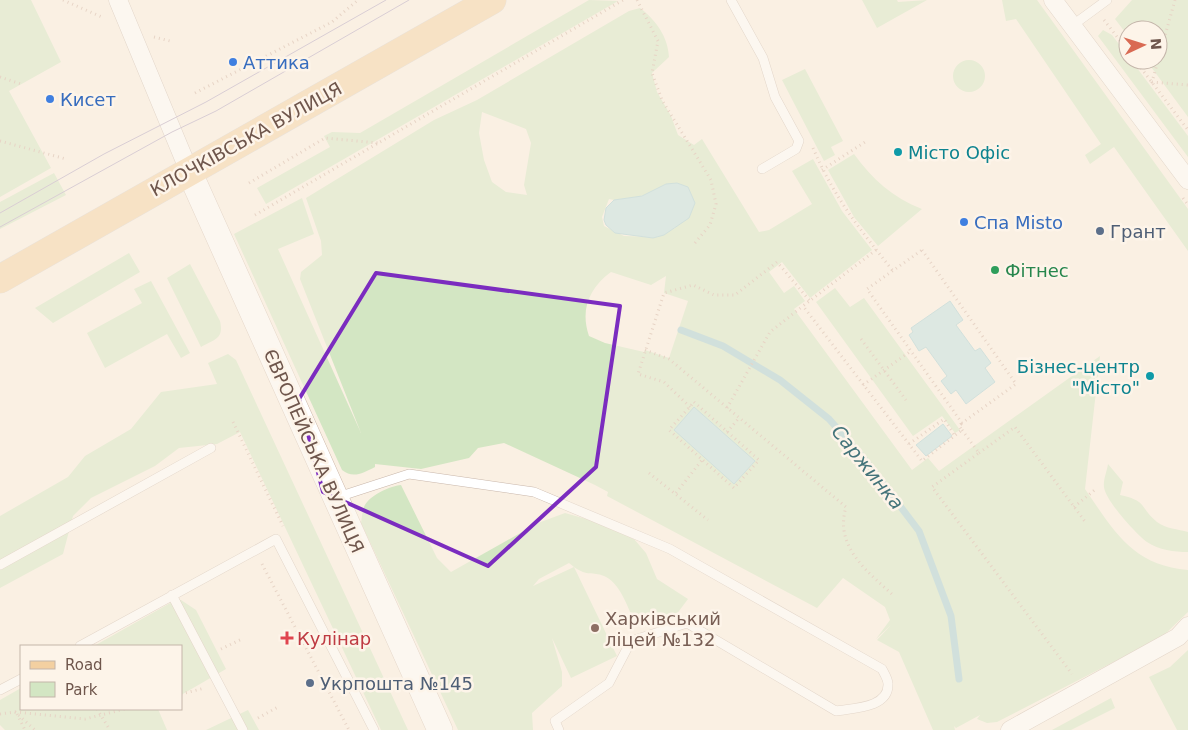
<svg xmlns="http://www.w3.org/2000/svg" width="1188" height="730" font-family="'DejaVu Sans',sans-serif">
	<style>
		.green { fill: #d3e6c3; fill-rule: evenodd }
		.water { fill: #badde1; stroke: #a1cdd2 }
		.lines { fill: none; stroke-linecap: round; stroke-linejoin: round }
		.stream { stroke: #a1cdd2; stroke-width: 7 }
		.lane-casing { stroke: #c9b7ab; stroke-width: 10 }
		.street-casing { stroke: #c9b7ab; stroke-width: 19 }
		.secondary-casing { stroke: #ceb9ab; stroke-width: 26 }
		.primary-casing { stroke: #d7d0cd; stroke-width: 29 }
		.path { stroke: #d1b1a1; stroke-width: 3; stroke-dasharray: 1 4; stroke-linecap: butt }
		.lane { stroke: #fff; stroke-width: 9 }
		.street { stroke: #fff; stroke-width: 18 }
		.secondary { stroke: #fff; stroke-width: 25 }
		.primary { stroke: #f3d0a1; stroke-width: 28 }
		.tram { stroke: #b2a3c1; stroke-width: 1 }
		.marked { fill: none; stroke: #7b2cbf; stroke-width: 4; stroke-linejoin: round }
		.shop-dot { fill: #3f7fe0; stroke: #fdf4e9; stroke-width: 2 }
		.culture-dot { fill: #0f9aa8; stroke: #fdf4e9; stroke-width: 2 }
		.service-dot { fill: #5c6f8a; stroke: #fdf4e9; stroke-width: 2 }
		.leisure-dot { fill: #2e9e5b; stroke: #fdf4e9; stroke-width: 2 }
		.education-dot { fill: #8d6e63; stroke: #fdf4e9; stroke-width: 2 }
		.health-dot { fill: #e0444e; stroke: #fdf4e9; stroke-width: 2 }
		.labels { text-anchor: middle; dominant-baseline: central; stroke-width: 5; stroke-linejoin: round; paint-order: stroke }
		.shop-label { font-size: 18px; fill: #366cbe; stroke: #fdf4e9; text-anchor: start }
		.street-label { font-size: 18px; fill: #6f564c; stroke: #fdf4e9 }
		.culture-label { font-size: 18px; fill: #0d838f; stroke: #fdf4e9; text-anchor: start }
		.service-label { font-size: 18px; fill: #4e5e75; stroke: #fdf4e9; text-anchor: start }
		.leisure-label { font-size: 18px; fill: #27864d; stroke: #fdf4e9; text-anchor: start }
		.education-label { font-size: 18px; fill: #785e54; stroke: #fdf4e9; text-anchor: start }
		.health-label { font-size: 18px; fill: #be3a42; stroke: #fdf4e9; text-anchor: start }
		.water-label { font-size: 19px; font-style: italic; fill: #44747a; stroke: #fdf4e9 }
	</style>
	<rect width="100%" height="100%" fill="#faf0e3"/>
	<path class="green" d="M0,0H31L61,62L9,91L51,168L0,197Z
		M589,0L618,1L266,204L257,188L330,147L324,136L332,132L360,133Z
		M862,0H897L898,2L927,0L877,28Z
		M1002,0H1037L1188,209V251L1114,147L1090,164L1085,155L1101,144L1016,19L1006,21Z
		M1132,0H1188V117L1146,60H1158V30H1128V36L1115,19Z
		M640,8C656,20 668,37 669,57L652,73L657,92L671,116L678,135L694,145L702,139L759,232L769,230L812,204L792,171L813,159L842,211L872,250L810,298L782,262L769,272L784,293L794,286L805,301L794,309L912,470L928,458L939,471L1100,356L1085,489C1114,531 1132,565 1188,570V612L1162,637L997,722L987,723L977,719L980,715L956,728L954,726L955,730H933L899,652L877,640L891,625L876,639L890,620L885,607L843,578L817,608L607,496L608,492L595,485L504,443L478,448L469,458L421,469L375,464V467C363,473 353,479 342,470L234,234L302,198L314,234L278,249L361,433L300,279L301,272L322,255L321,241L306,198L434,120L477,100L629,11ZM482,112L526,129L531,143L524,185L527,195L506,192L492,182L484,160L479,133ZM666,184L675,228L658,237L624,236L604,226L602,217L609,199C628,204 650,193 666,184ZM611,272L651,285L666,276L664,293L688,301L669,358L645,350L644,352L605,343L589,336C580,310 589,288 611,272Z
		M1103,30L1112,35L1128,56V60H1131L1188,136V157L1098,36Z
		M953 76a16 16 0 1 1 32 0a16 16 0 1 1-32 0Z
		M805,69L843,141L831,147L835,155L824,161L782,80Z
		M854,154C872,179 893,198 922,209L878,246L854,217L828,170Z
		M54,173L66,195L0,229V202Z
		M129,253L140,272L53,323L35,308Z
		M190,264L220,321C224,339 215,339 201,347L167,278Z
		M151,281L190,353L181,358L167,334L105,368L87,333L142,303L134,289Z
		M835,288L850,307L864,298L960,430L955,433L942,416L913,436L816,302Z
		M228,354L236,360L408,730H381L240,432L217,444L179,448L155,466L91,498L73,516L63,554L0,588V516L68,477L85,456L131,429L161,392L217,384L208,363Z
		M1108,464L1123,482L1120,495C1148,501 1139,507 1157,522C1166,529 1178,529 1188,532V552C1174,552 1159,550 1147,542C1136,534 1105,500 1104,487C1103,480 1107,471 1108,464Z
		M401,485L437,558L451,572L538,523L565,513L604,524L634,539L646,553L657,579L688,599L676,615L642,618L631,614C625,600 618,582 604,576C592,571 588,577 574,567L617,656L571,678L552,638L562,672V686L532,713L533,730H458L361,523C362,518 362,512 364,507C368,496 390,486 401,485ZM569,563L574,567L533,586L539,579Z
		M181,600L196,610L226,669L181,695V646H94L172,602Z
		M1188,650V730H1177L1149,677L1170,667Z
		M21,688V709H158L167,730H5L0,725V700Z
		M1111,698L1115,708L1071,730H1052Z
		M248,710L259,730H206Z"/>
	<path class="water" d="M677,183L688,187L695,203L689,218L664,235L653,238L615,233L606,225L604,220L606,208L614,200L642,196L666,184Z
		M950,301L963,320L956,325L975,351L980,348L991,363L985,368L995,382L966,404L956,390L951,394L941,381L947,376L926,347L919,351L909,335L913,332L911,328Z
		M694,407L755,461L734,484L674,430Z
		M943,424L952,436L926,456L916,445Z"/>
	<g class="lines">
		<path class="stream" d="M681,330L723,346L780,380L829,419L865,460L919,531L951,616L959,679"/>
		<defs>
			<path id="lane" d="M731,0L763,58L775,97L799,141L796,149L762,169
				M1073,25L1107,0
				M338,497L409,474L534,492L670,549L882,669C884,673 888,679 888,684C889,708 853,708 836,711L687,623L631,641L609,683L555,721L559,730
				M0,565L211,448
				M172,595L243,730
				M80,646L276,539L374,730
				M0,690L21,679"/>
			<path id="street" d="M118,0L189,171
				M1053,0L1188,180
				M1010,730L1178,637L1188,626"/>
			<path id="secondary" d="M189,171L440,730"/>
			<path id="primary" d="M0,279L492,0"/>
		</defs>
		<use href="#lane" class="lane-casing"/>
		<use href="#street" class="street-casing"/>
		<use href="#secondary" class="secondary-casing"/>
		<use href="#primary" class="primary-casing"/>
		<path class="path" d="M63,0L104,18
			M637,0L658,41L652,73L662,100L711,180L716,204L710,225L694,244
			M1175,0L1152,82L1188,85
			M1104,20L1128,51
			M154,37L170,41
			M1135,60L1188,130
			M0,77L21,84
			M195,93L332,22L358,0
			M0,141L66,159
			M813,148C835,199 859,228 893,271
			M822,170L865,142
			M249,183L325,138L378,143
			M1183,198L1188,205
			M255,215L623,0
			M876,250L803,306L922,461L962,430L959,426L962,423
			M922,250L1016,384L962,423L867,289Z
			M861,339L906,400
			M645,350L669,359L846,507C834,547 868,572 894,596
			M863,385L911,351
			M694,402L759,460L734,488L669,430Z
			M690,407L664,382L638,374L664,293L693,285L714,295H735L777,262L810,301
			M727,408L770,332L803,306
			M233,422L283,526
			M962,430L979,453L932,487L1072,674
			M727,432L739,418
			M909,444L944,419L955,436
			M979,453L1015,427L1086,523
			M649,473L708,520
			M676,493L702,460
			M1074,507L1097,488
			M262,564L349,730
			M221,649L242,639
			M181,694L205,688
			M97,709L110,730
			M15,712L85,719L125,709
			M0,714L15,712L35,730
			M17,714L25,730
			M258,718L278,707"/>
		<use href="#lane" class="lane"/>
		<use href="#street" class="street"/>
		<use href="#secondary" class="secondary"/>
		<use href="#primary" class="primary"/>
		<path class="tram" d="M0,213L104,154L206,102L386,0
			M0,227L172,132L216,111L409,0"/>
	</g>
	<path d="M0 0H1188V730H0ZM376,273L620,306L596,467L488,566L323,492L299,399Z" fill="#faf0e3" fill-opacity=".55" fill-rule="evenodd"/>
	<path class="marked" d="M376,273L620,306L596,467L488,566L323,492L299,399Z"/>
	<g class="shop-dot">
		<circle cx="233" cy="62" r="5"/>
		<circle cx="50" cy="99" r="5"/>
		<circle cx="964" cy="222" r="5"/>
	</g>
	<g class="culture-dot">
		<circle cx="898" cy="152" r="5"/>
		<circle cx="1150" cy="376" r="5"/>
	</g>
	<g class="service-dot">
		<circle cx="1100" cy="231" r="5"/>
		<circle cx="310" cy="683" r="5"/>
	</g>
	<circle class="leisure-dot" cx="995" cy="270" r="5"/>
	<circle class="education-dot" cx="595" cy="628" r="5"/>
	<path class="health-dot" d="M284.5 630.5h5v5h5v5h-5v5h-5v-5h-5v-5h5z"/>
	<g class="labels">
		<g class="shop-label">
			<text x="243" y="62">Аттика</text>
			<text x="60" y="99">Кисет</text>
			<text x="974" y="222">Спа Misto</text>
		</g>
		<g class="street-label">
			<text transform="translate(246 139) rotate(-29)">КЛОЧКІВСЬКА ВУЛИЦЯ</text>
			<text transform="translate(314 451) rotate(66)">ЄВРОПЕЙСЬКА ВУЛИЦЯ</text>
		</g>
		<g class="culture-label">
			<text x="908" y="152">Місто Офіс</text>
			<text x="1140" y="366" text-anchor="end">Бізнес-центр<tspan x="1140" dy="21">"Місто"</tspan></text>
		</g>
		<g class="service-label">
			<text x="1110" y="231">Грант</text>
			<text x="320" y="683">Укрпошта №145</text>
		</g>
		<g class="leisure-label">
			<text x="1005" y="270">Фітнес</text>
		</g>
		<g class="education-label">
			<text x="605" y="618">Харківський<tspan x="605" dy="21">ліцей №132</tspan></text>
		</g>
		<g class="health-label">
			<text x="297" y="638">Кулінар</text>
		</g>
		<g class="water-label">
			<text transform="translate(868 467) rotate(51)">Саржинка</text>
		</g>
	</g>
	<rect x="20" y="645" width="162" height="65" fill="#fdf4e9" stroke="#c4b5aa"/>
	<rect x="30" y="661" width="25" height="8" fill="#f3d0a1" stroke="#c4b5aa"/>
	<text x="65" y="670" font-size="15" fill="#6f564c">Road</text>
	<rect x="30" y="682" width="25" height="15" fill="#d3e6c3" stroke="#c4b5aa"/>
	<text x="65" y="695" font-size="15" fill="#6f564c">Park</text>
	<g transform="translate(1143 45) rotate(86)"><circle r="24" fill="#fdf4e9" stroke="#c4b5aa"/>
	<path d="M0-4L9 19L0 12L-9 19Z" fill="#d96a53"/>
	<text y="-8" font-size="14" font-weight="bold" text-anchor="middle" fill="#6f564c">N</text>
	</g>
</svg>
